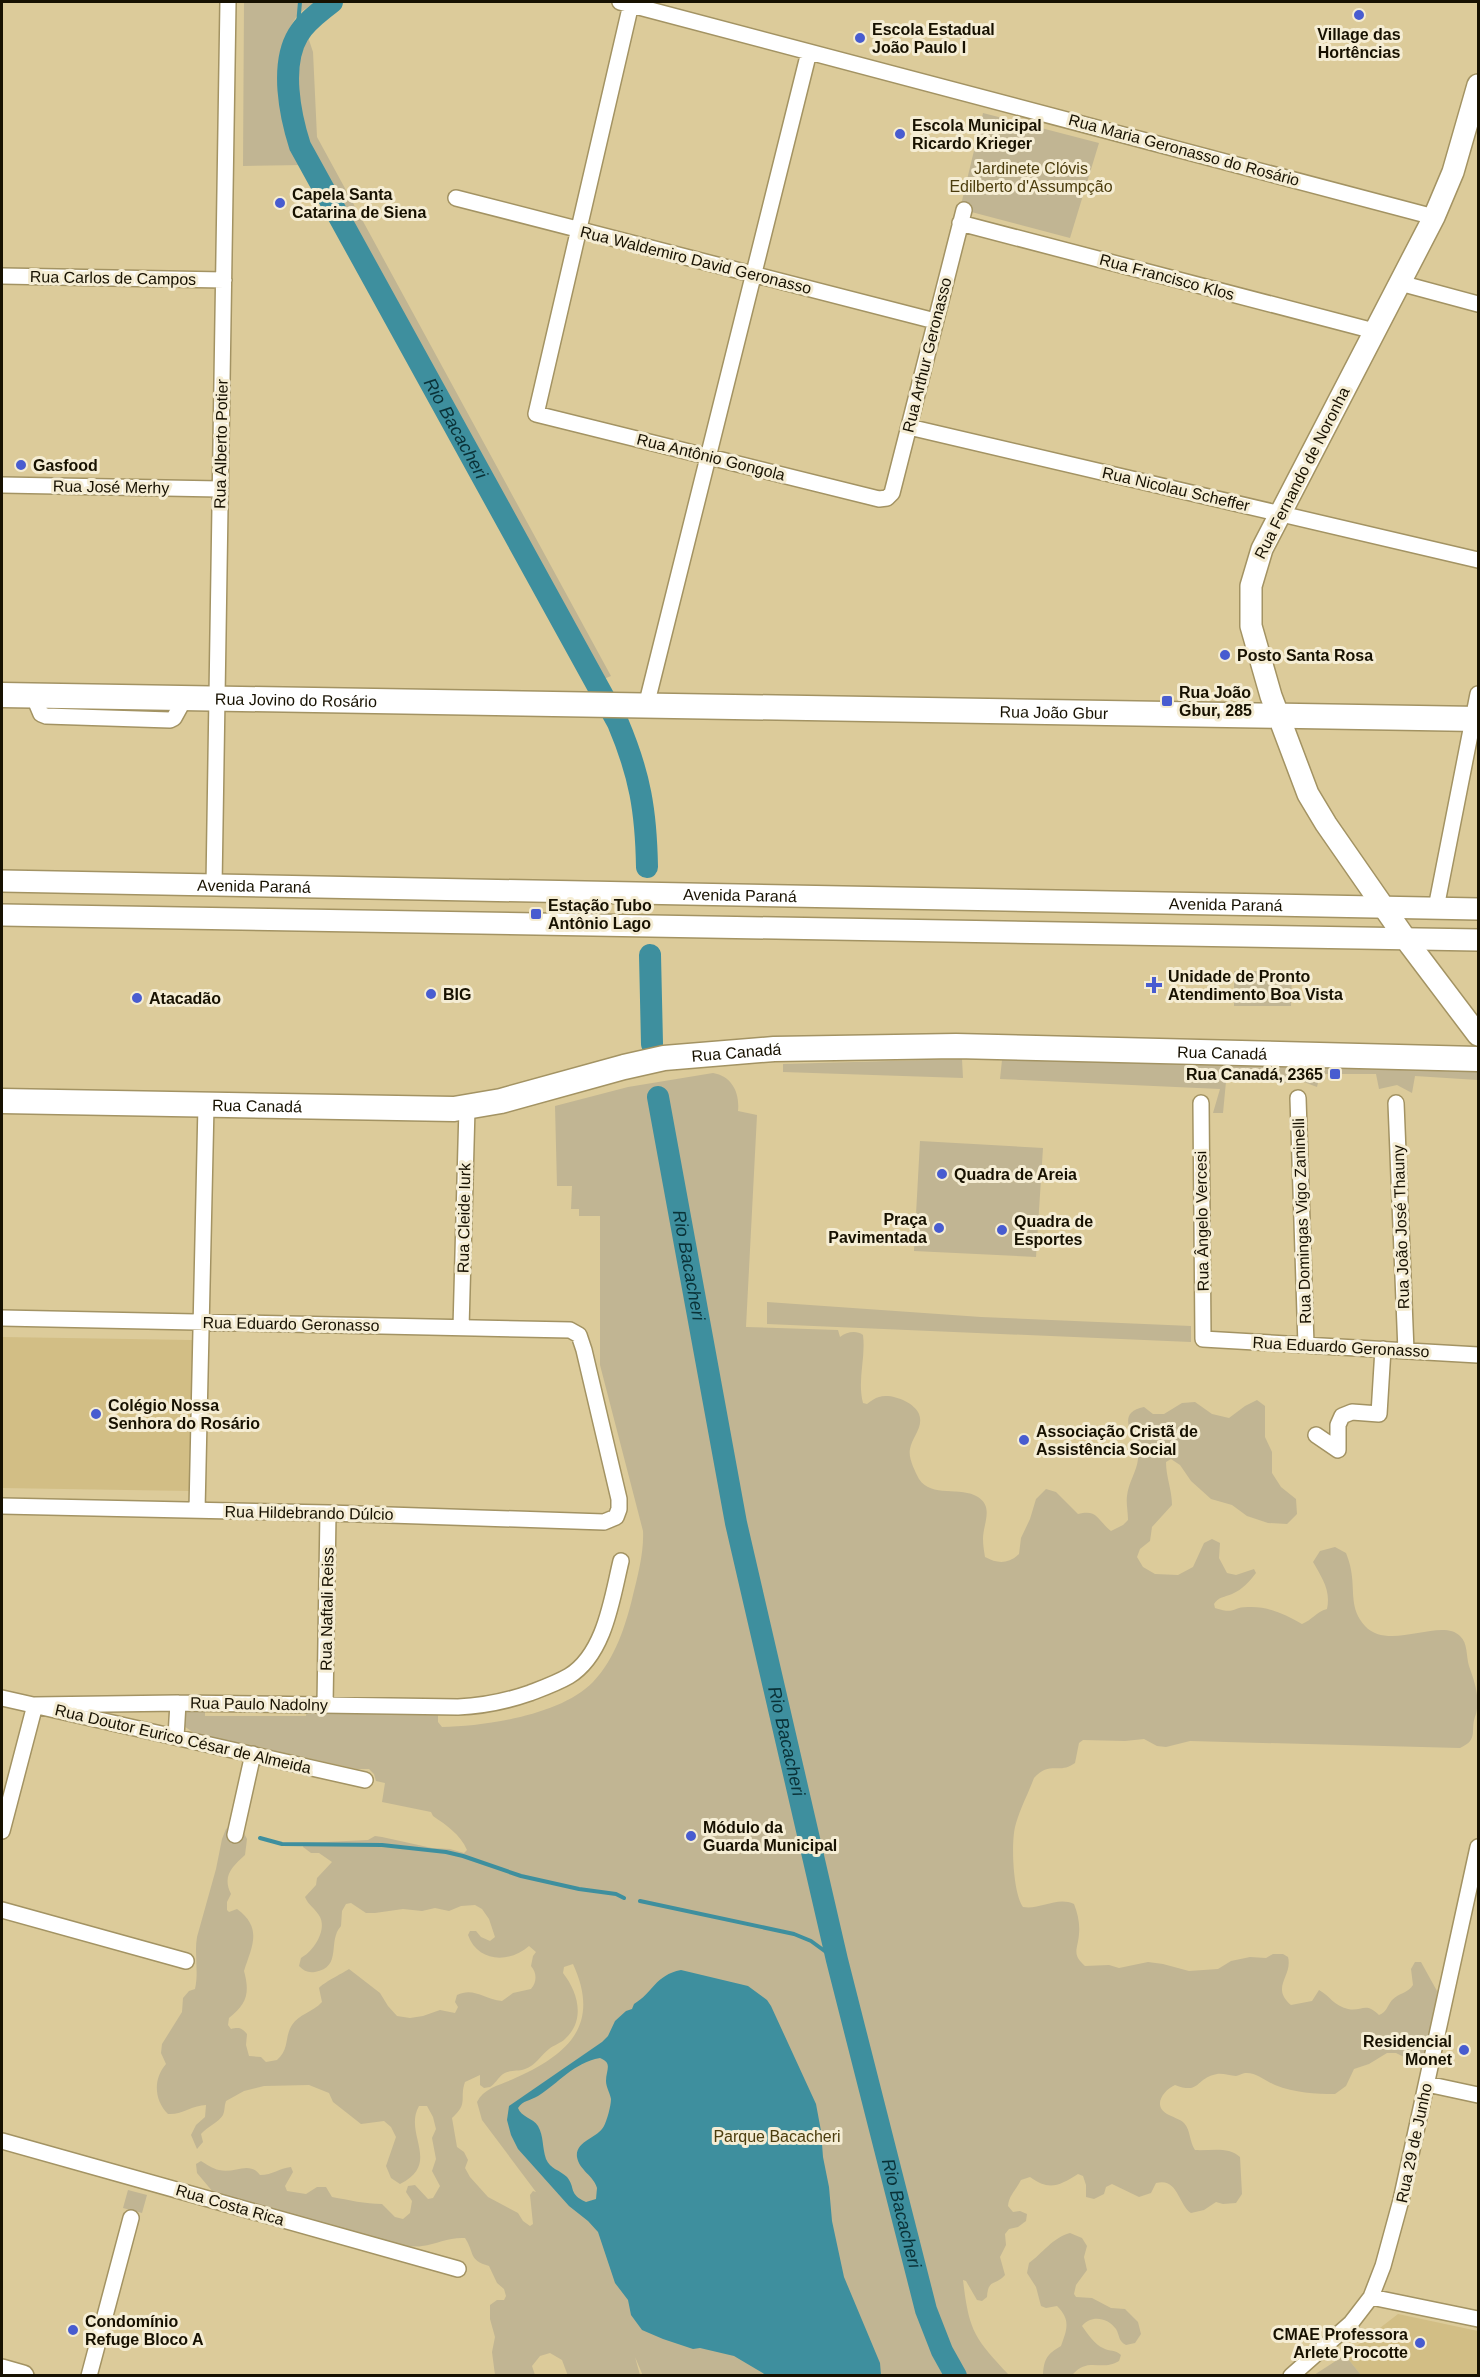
<svg xmlns="http://www.w3.org/2000/svg" width="1480" height="2377" font-family="Helvetica,sans-serif">
	<style>
		.built { fill: #d2be85 }
		.green { fill: #c1b593; fill-rule: evenodd }
		.water { fill: #3e8f9e; fill-rule: evenodd }
		.lines { fill: none; stroke-linecap: round; stroke-linejoin: round }
		.stream { stroke: #3e8f9e; stroke-width: 4 }
		.river { stroke: #3e8f9e; stroke-width: 22 }
		.street-casing { stroke: #a39363; stroke-width: 18 }
		.secondary-casing { stroke: #a39363; stroke-width: 24 }
		.primary-casing { stroke: #a39363; stroke-width: 27 }
		.street { stroke: #fff; stroke-width: 15 }
		.secondary { stroke: #fff; stroke-width: 21 }
		.primary { stroke: #fff; stroke-width: 24 }
		.poi-dot { fill: #485cd0; stroke: #f5edd4; stroke-width: 2 }
		.labels { text-anchor: middle; dominant-baseline: central; stroke-width: 6; stroke-linejoin: round; paint-order: stroke }
		.poi-label { font-size: 16px; font-weight: bold; fill: #171101; stroke: #f5edd4; text-anchor: start }
		.street-label { font-size: 16px; fill: #171101; stroke: #f5edd4 }
		.park-label { font-size: 16px; fill: #4b3c0c; stroke: #f5edd4 }
		.water-label { font-size: 18px; font-style: italic; fill: #0a3238; stroke: #f5edd4 }
	</style>
	<rect width="100%" height="100%" fill="#dccb9a"/>
	<path class="built" d="M2,1337L192,1340L190,1491L2,1488Z
		M1398,2314L1478,2331V2375H1361L1345,2355Z"/>
	<path class="green" d="M244,2H316C310,6 302,10 297,16C268,55 287,124 303,165L243,166Z
		M308,37L313,52L317,137L611,676L604,679L302,139C294,100 291,74 308,37Z
		M983,113L1099,143L1070,238L960,209Z
		M1234,971H1292L1291,1006H1234Z
		M962,1059L963,1078L783,1072V1064Z
		M1002,1060L1478,1072V1080L1415,1076L1412,1093L1397,1085L1379,1089L1376,1074H1320L1317,1087L1301,1081L1284,1083L1275,1072L1227,1071L1223,1113H1213L1220,1089L1000,1079Z
		M713,1073C732,1076 740,1093 738,1111L757,1115L746,1327L838,1330L840,1337C847,1332 856,1330 863,1335C866,1358 857,1380 863,1403L867,1404C871,1401 875,1398 879,1397C891,1393 914,1402 919,1414C924,1427 912,1437 910,1449C908,1458 915,1471 919,1479C931,1498 961,1486 978,1497C994,1507 983,1524 983,1539C983,1545 984,1551 985,1557C998,1564 1008,1564 1019,1554L1021,1538L1030,1519L1036,1499L1046,1489L1056,1492L1078,1514C1098,1509 1097,1520 1111,1531L1123,1525L1128,1520C1128,1512 1126,1503 1127,1496C1128,1483 1137,1471 1138,1459C1140,1442 1111,1413 1144,1407L1153,1414H1164L1182,1403L1195,1402L1212,1414L1229,1418L1245,1406L1257,1400L1265,1406V1437L1272,1452V1473L1281,1487L1296,1499L1297,1514L1287,1524L1268,1523L1247,1516L1232,1505L1211,1499L1191,1481L1180,1465L1171,1459L1166,1462C1166,1477 1172,1490 1172,1505L1152,1527L1150,1541L1140,1549L1137,1557L1143,1567L1155,1574L1178,1575L1193,1567L1204,1543L1212,1539L1220,1543L1219,1558L1227,1573L1236,1575L1254,1569L1256,1573C1249,1582 1243,1589 1232,1594C1225,1597 1218,1597 1214,1604L1215,1608C1236,1615 1231,1607 1248,1607C1268,1606 1284,1614 1302,1624C1312,1620 1316,1612 1327,1609C1331,1590 1322,1578 1313,1562L1320,1551L1335,1547L1346,1553C1348,1558 1350,1564 1351,1570C1355,1591 1349,1609 1365,1626C1389,1652 1441,1617 1460,1636C1468,1643 1466,1656 1469,1666C1475,1683 1480,1697 1476,1714C1469,1730 1480,1739 1460,1748L1190,1741L1166,1747L1157,1746L1144,1739L1125,1741L1083,1740L1079,1743L1075,1763C1059,1775 1050,1760 1034,1778C1028,1794 1019,1811 1015,1827C1011,1845 1013,1893 1023,1907C1040,1910 1057,1896 1074,1904C1078,1914 1080,1924 1079,1934C1078,1949 1071,1954 1085,1966L1109,1965L1119,1968L1148,1962L1163,1964L1189,1971L1218,1969L1231,1961L1250,1957L1266,1958L1273,1954H1283L1288,1957C1293,1976 1270,1987 1291,2005L1312,2001L1319,1990C1330,1996 1334,2006 1348,2009C1362,2012 1365,2001 1379,2015C1387,2012 1387,2006 1392,2000C1399,1993 1408,1993 1413,1985L1411,1969L1415,1962H1421L1437,1991L1431,2046L1422,2055L1406,2058L1396,2053H1387L1369,2064L1354,2069L1346,2086L1335,2094C1315,2094 1295,2093 1275,2085C1265,2081 1256,2072 1245,2073C1243,2073 1238,2076 1236,2076C1230,2076 1223,2073 1217,2074C1195,2078 1201,2095 1175,2085C1164,2090 1152,2105 1167,2114C1172,2117 1180,2119 1184,2123C1191,2131 1189,2141 1195,2150C1211,2151 1228,2146 1240,2157L1242,2194L1236,2203L1223,2204L1216,2202L1204,2210L1191,2213C1178,2204 1178,2177 1156,2183L1151,2193L1139,2197L1112,2184L1106,2187L1104,2194L1094,2199L1086,2197V2185L1083,2176L1078,2174C1059,2186 1049,2191 1030,2177L1021,2180C1016,2190 1009,2195 1008,2206L1013,2212L1020,2211L1027,2214L1026,2221L1018,2227L1009,2229L1005,2234L1006,2245L1000,2257L1005,2275C996,2286 988,2278 987,2297L982,2301L977,2300L966,2281L963,2280C969,2331 974,2338 1009,2375L643,2376L635,2357L640,2375L568,2376L562,2360L550,2353L540,2356L532,2366L535,2375H495L492,2352L495,2337L490,2319V2305L497,2300H504L506,2296L504,2289L497,2283L489,2266C468,2260 475,2253 465,2238C449,2237 437,2244 422,2246C408,2249 394,2240 379,2241L242,2203L213,2192L197,2173L196,2164L201,2161C206,2164 213,2169 219,2170C235,2174 249,2160 260,2175C273,2175 279,2168 291,2167L293,2172L285,2186L287,2191L306,2194L317,2187H326L332,2197C349,2200 365,2204 382,2204L395,2217L403,2219L410,2213L412,2201L406,2192L408,2186L415,2185L428,2199L433,2198L440,2186L432,2171L436,2159L432,2138L436,2129L433,2117L427,2106H419C403,2134 442,2163 400,2184L391,2178L386,2166L396,2137L391,2127L384,2121L361,2124L333,2102L329,2093L309,2085L264,2086L244,2091L226,2101C224,2106 225,2111 223,2115C219,2122 207,2127 201,2134L203,2142L197,2149L191,2135L196,2125L205,2117L206,2105C193,2105 182,2115 168,2114C154,2100 153,2079 166,2064L161,2053L162,2044L182,2012L183,1998L189,1991L195,1989C199,1972 194,1954 197,1937L216,1869L222,1839L226,1829L233,1824L240,1826L247,1839L245,1855C232,1867 222,1876 231,1894L227,1902V1910L229,1912L237,1909C263,1928 252,1946 244,1971C250,1993 247,2004 229,2018L228,2025L231,2029C239,2027 242,2028 247,2034L246,2045L249,2056L261,2057L266,2062L277,2060C290,2048 284,2038 292,2025C299,2014 313,2012 322,2002L319,1988C323,1983 341,1974 349,1969L380,1993L388,2006L397,2016L410,2018L423,2016L440,2010L455,2013L458,2007L455,2002L457,1995C474,1987 483,1999 502,2001L513,1993L531,1989C537,1982 537,1973 531,1966L533,1956L536,1952L529,1946C510,1963 478,1963 468,1935L470,1931H476L481,1937L490,1941L495,1937L489,1919L482,1909L475,1905L461,1906L449,1911L435,1908L422,1911L403,1909L375,1913H366L351,1903L346,1904L342,1911L341,1926C327,1941 343,1967 315,1972C308,1973 304,1971 299,1966L301,1958C313,1952 327,1931 320,1917C316,1909 308,1905 305,1897L316,1885L317,1878L332,1862L319,1853H311L303,1847L304,1843L368,1840L375,1836L382,1837L432,1848L450,1849L464,1853L467,1850C460,1834 446,1825 433,1816L431,1812L382,1802L385,1783L376,1781L374,1774L369,1769H357L194,1733L184,1726L183,1715L192,1707L205,1706V1716H306L307,1707L438,1710V1722L442,1727C486,1726 561,1715 593,1682C615,1659 626,1625 633,1595C638,1575 644,1552 643,1531L600,1365V1216H579V1209H571L572,1186H557L555,1106L628,1087ZM573,1964C602,2027 566,2056 511,2080C499,2085 483,2089 477,2102L482,2120L536,2192L533,2191L530,2195L533,2224L530,2226L523,2221L518,2213L488,2197L470,2177L465,2168L468,2160L464,2152L457,2147L452,2118C469,2103 459,2099 465,2082L480,2075V2085L484,2088L490,2087C495,2084 498,2078 503,2074C511,2069 517,2072 525,2069C535,2066 541,2055 549,2049C554,2045 561,2043 565,2039C586,2020 578,1992 563,1973L564,1967Z
		M920,1141L1043,1148L1036,1257L914,1251Z
		M767,1302L981,1317L1191,1326V1342L767,1324Z
		M128,2190L147,2195L142,2213L123,2208Z
		M1070,2233L1082,2238L1087,2246L1084,2257L1087,2270L1076,2285L1074,2294L1076,2297L1092,2298L1111,2308L1125,2309L1138,2322L1141,2334L1135,2343L1126,2345C1118,2341 1120,2336 1116,2329C1107,2317 1091,2315 1082,2326C1087,2333 1095,2345 1103,2348C1110,2352 1115,2349 1121,2355L1119,2361C1100,2372 1089,2356 1072,2375H1043C1044,2359 1047,2354 1061,2346C1067,2329 1071,2320 1057,2306L1046,2308L1041,2306L1036,2287L1027,2273L1029,2263C1043,2253 1052,2238 1070,2233Z
		M1345,2355L1361,2375H1314Z"/>
	<path class="water" d="M681,1970L748,1986L767,2000L771,2006L816,2104L821,2131L823,2157L829,2187L832,2221L844,2277L880,2363L881,2375H766L734,2356L700,2348L693,2349L663,2339L642,2330L631,2315L628,2300L615,2283L598,2232L588,2221L569,2206L518,2149L511,2135L507,2120L509,2106L602,2042L608,2036L615,2021L626,2011L632,2009L634,2004C653,1993 655,1975 681,1970ZM600,2058C613,2063 606,2070 606,2081C606,2087 610,2093 611,2099C611,2106 607,2120 604,2126C598,2138 575,2141 577,2157C579,2170 594,2176 597,2188L596,2199L586,2202C568,2194 576,2188 567,2177C560,2170 550,2169 546,2159C542,2147 544,2137 538,2126C533,2118 521,2117 518,2108C523,2100 530,2101 538,2096C559,2083 573,2063 600,2058Z"/>
	<g class="lines">
		<path class="stream" d="M297,36L300,2
			M260,1838L282,1844L382,1845L446,1852L463,1856L521,1876L579,1889L616,1894L624,1898
			M640,1901L794,1934L811,1941L837,1960"/>
		<g class="river">
			<path id="s1" d="M332,2C320,12 306,21 298,35C280,65 290,115 300,146L618,723C640,775 646,811 647,867"/>
			<path d="M650,955L652,1044"/>
			<path id="s2" d="M658,1097L736,1523L837,1960L926,2310L942,2351L956,2376"/>
		</g>
		<defs>
			<path id="street" d="M620,2L1434,217
				M631,4L536,414L879,499L887,498L892,493L964,210
				M456,198L935,321
				M960,223L1374,331
				M2,276L224,280
				M1400,283L1478,304
				M909,427L1478,560
				M2,485L220,489
				M33,695L41,714L46,716L170,720L174,718L185,698
				M646,706L809,52
				M214,886L228,2
				M1436,908L1478,694
				M1298,1098L1306,1345
				M1201,1103L1203,1339L1478,1355
				M1396,1103L1406,1351
				M2,1318L570,1330L579,1335L584,1350L619,1499V1509L616,1517L604,1522L328,1513L2,1506
				M461,1328L467,1108
				M1316,1435L1338,1450V1425L1342,1416L1352,1412L1379,1414L1383,1349
				M197,1510L206,1105
				M2,1698L365,1780
				M325,1705L328,1513
				M176,1737L178,1703
				M2,1831L35,1705L178,1703L458,1707C483,1706 507,1701 530,1693C543,1688 557,1683 569,1676C605,1654 612,1598 621,1561
				M235,1835L253,1754
				M2,1910L186,1961
				M1427,2084L1478,2095
				M2,2141L458,2269
				M1371,2297L1478,2319
				M89,2376L131,2218
				M1291,2376L1351,2323L1371,2297L1383,2266L1401,2200L1478,1847"/>
			<g id="secondary">
				<path d="M1478,85L1453,172L1434,217L1262,549L1251,586V626L1271,696L1308,794L1326,824L1410,945L1478,1035"/>
				<path id="s3" d="M2,881L1478,909"/>
				<path d="M2,915L1478,940"/>
				<path d="M2,2370L23,2376"/>
			</g>
			<g id="primary">
				<path id="s4" d="M2,695L1478,719"/>
				<path id="s5" d="M2,1101L454,1109L501,1101L624,1067L664,1058L774,1049L956,1046L1478,1059"/>
			</g>
		</defs>
		<use href="#street" class="street-casing"/>
		<use href="#secondary" class="secondary-casing"/>
		<use href="#primary" class="primary-casing"/>
		<use href="#street" class="street"/>
		<use href="#secondary" class="secondary"/>
		<use href="#primary" class="primary"/>
	</g>
	<g class="poi-dot">
		<circle cx="1359" cy="15" r="6"/>
		<circle cx="860" cy="38" r="6"/>
		<circle cx="900" cy="134" r="6"/>
		<circle cx="280" cy="203" r="6"/>
		<circle cx="21" cy="465" r="6"/>
		<circle cx="1225" cy="655" r="6"/>
		<rect x="1161" y="695" width="12" height="12" rx="3"/>
		<rect x="530" y="908" width="12" height="12" rx="3"/>
		<path d="M1151 976h6v6h6v6h-6v6h-6v-6h-6v-6h6z"/>
		<circle cx="431" cy="994" r="6"/>
		<circle cx="137" cy="998" r="6"/>
		<rect x="1329" y="1068" width="12" height="12" rx="3"/>
		<circle cx="942" cy="1174" r="6"/>
		<circle cx="939" cy="1228" r="6"/>
		<circle cx="1002" cy="1230" r="6"/>
		<circle cx="96" cy="1414" r="6"/>
		<circle cx="1024" cy="1440" r="6"/>
		<circle cx="691" cy="1836" r="6"/>
		<circle cx="1464" cy="2050" r="6"/>
		<circle cx="73" cy="2330" r="6"/>
		<circle cx="1420" cy="2343" r="6"/>
	</g>
	<g class="labels">
		<g class="poi-label">
			<text x="872" y="29">Escola Estadual<tspan x="872" dy="18">João Paulo I</tspan></text>
			<text x="1359" y="34" text-anchor="middle">Village das<tspan x="1359" dy="18">Hortências</tspan></text>
			<text x="912" y="125">Escola Municipal<tspan x="912" dy="18">Ricardo Krieger</tspan></text>
			<text x="292" y="194">Capela Santa<tspan x="292" dy="18">Catarina de Siena</tspan></text>
			<text x="33" y="465">Gasfood</text>
			<text x="1237" y="655">Posto Santa Rosa</text>
			<text x="1179" y="692">Rua João<tspan x="1179" dy="18">Gbur, 285</tspan></text>
			<text x="548" y="905">Estação Tubo<tspan x="548" dy="18">Antônio Lago</tspan></text>
			<text x="1168" y="976">Unidade de Pronto<tspan x="1168" dy="18">Atendimento Boa Vista</tspan></text>
			<text x="443" y="994">BIG</text>
			<text x="149" y="998">Atacadão</text>
			<text x="1323" y="1074" text-anchor="end">Rua Canadá, 2365</text>
			<text x="954" y="1174">Quadra de Areia</text>
			<text x="927" y="1219" text-anchor="end">Praça<tspan x="927" dy="18">Pavimentada</tspan></text>
			<text x="1014" y="1221">Quadra de<tspan x="1014" dy="18">Esportes</tspan></text>
			<text x="108" y="1405">Colégio Nossa<tspan x="108" dy="18">Senhora do Rosário</tspan></text>
			<text x="1036" y="1431">Associação Cristã de<tspan x="1036" dy="18">Assistência Social</tspan></text>
			<text x="703" y="1827">Módulo da<tspan x="703" dy="18">Guarda Municipal</tspan></text>
			<text x="1452" y="2041" text-anchor="end">Residencial<tspan x="1452" dy="18">Monet</tspan></text>
			<text x="85" y="2321">Condomínio<tspan x="85" dy="18">Refuge Bloco A</tspan></text>
			<text x="1408" y="2334" text-anchor="end">CMAE Professora<tspan x="1408" dy="18">Arlete Procotte</tspan></text>
		</g>
		<g class="street-label">
			<text transform="translate(1184 150) rotate(15)">Rua Maria Geronasso do Rosário</text>
			<text transform="translate(696 260) rotate(14)">Rua Waldemiro David Geronasso</text>
			<text transform="translate(1167 277) rotate(15)">Rua Francisco Klos</text>
			<text transform="translate(113 278) rotate(1)">Rua Carlos de Campos</text>
			<text transform="translate(927 355) rotate(-76)">Rua Arthur Geronasso</text>
			<text transform="translate(221 444) rotate(-89)">Rua Alberto Potier</text>
			<text transform="translate(711 457) rotate(14)">Rua Antônio Gongola</text>
			<text transform="translate(1302 473) rotate(-63)">Rua Fernando de Noronha</text>
			<text transform="translate(111 487) rotate(1)">Rua José Merhy</text>
			<text transform="translate(1176 489) rotate(13)">Rua Nicolau Scheffer</text>
			<text stroke="none"><textPath href="#s4" startOffset="294">Rua Jovino do Rosário</textPath></text>
			<text stroke="none"><textPath href="#s4" startOffset="1052">Rua João Gbur</textPath></text>
			<text stroke="none"><textPath href="#s3" startOffset="252">Avenida Paraná</textPath></text>
			<text stroke="none"><textPath href="#s3" startOffset="738">Avenida Paraná</textPath></text>
			<text stroke="none"><textPath href="#s3" startOffset="1224">Avenida Paraná</textPath></text>
			<text stroke="none"><textPath href="#s5" startOffset="741">Rua Canadá</textPath></text>
			<text stroke="none"><textPath href="#s5" startOffset="1227">Rua Canadá</textPath></text>
			<text stroke="none"><textPath href="#s5" startOffset="255">Rua Canadá</textPath></text>
			<text transform="translate(464 1218) rotate(-89)">Rua Cleide Iurk</text>
			<text transform="translate(1202 1221) rotate(-91)">Rua Ângelo Vercesi</text>
			<text transform="translate(1302 1221) rotate(-92)">Rua Domingas Vigo Zaninelli</text>
			<text transform="translate(1401 1227) rotate(-92)">Rua João José Thauny</text>
			<text transform="translate(291 1324) rotate(1)">Rua Eduardo Geronasso</text>
			<text transform="translate(1341 1347) rotate(3)">Rua Eduardo Geronasso</text>
			<text transform="translate(309 1513) rotate(1)">Rua Hildebrando Dúlcio</text>
			<text transform="translate(327 1609) rotate(-89)">Rua Naftali Reiss</text>
			<text transform="translate(259 1704) rotate(1)">Rua Paulo Nadolny</text>
			<text transform="translate(183 1739) rotate(13)">Rua Doutor Eurico César de Almeida</text>
			<text transform="translate(1414 2143) rotate(-78)">Rua 29 de Junho</text>
			<text transform="translate(230 2205) rotate(16)">Rua Costa Rica</text>
		</g>
		<g class="park-label">
			<text x="1031" y="168">Jardinete Clóvis<tspan x="1031" dy="18">Edilberto d'Assumpção</tspan></text>
			<text x="777" y="2136">Parque Bacacheri</text>
		</g>
		<g class="water-label">
			<text stroke="none"><textPath href="#s1" startOffset="484">Rio Bacacheri</textPath></text>
			<text stroke="none"><textPath href="#s2" startOffset="171">Rio Bacacheri</textPath></text>
			<text stroke="none"><textPath href="#s2" startOffset="657">Rio Bacacheri</textPath></text>
			<text stroke="none"><textPath href="#s2" startOffset="1143">Rio Bacacheri</textPath></text>
		</g>
	</g>
	<rect width="1480" height="2377" fill="none" stroke="#171101" stroke-width="6"/>
</svg>
